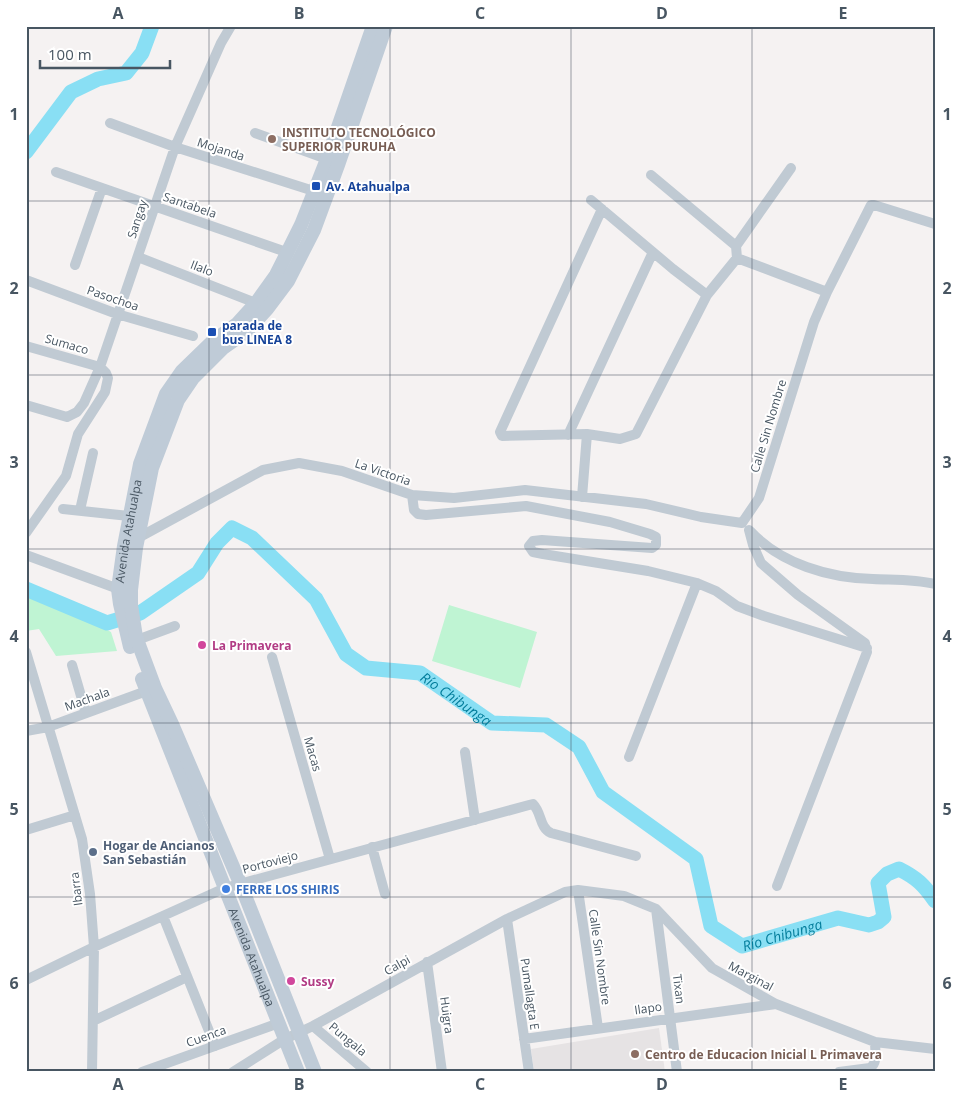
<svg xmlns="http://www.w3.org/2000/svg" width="961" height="1098" font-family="'Open Sans',sans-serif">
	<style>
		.education { fill: #e6e3e4 }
		.park { fill: #bff4d3 }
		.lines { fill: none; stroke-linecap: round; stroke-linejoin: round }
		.river { stroke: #89dff4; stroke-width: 15 }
		.street { stroke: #c0cad3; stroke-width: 10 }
		.secondary { stroke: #bfcbd7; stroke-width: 14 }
		.grid { fill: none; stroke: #485662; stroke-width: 1; stroke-opacity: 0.55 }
		.education-dot { fill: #8d6e63; stroke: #fff; stroke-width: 2 }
		.transit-dot { fill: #1a4fb4; stroke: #fff; stroke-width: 2 }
		.hotel-dot { fill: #d1479c; stroke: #fff; stroke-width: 2 }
		.service-dot { fill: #5c6f8a; stroke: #fff; stroke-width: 2 }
		.shop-dot { fill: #3f7fe0; stroke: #fff; stroke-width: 2 }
		.labels { text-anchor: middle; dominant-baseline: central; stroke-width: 4; stroke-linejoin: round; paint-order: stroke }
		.education-label { font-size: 12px; font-weight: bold; fill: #785e54; stroke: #fff; text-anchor: start }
		.street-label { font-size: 12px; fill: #485662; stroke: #fff }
		.transit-label { font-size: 12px; font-weight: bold; fill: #164399; stroke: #fff; text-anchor: start }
		.hotel-label { font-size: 12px; font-weight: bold; fill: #b23c85; stroke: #fff; text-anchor: start }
		.service-label { font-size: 12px; font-weight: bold; fill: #4e5e75; stroke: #fff; text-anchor: start }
		.shop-label { font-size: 12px; font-weight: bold; fill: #366cbe; stroke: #fff; text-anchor: start }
		.water-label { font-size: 14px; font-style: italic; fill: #037d9b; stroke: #fff }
		.neatline { fill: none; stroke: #485662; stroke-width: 2 }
		.grid-label { font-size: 16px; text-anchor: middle; font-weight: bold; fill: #485662 }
	</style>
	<rect width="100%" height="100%" fill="#f5f2f2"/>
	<path class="education" d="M659,1028L665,1072H534L531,1049Z"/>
	<path class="park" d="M26,594L71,611L111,632L117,651L56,656L39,629L26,631Z
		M449,605L537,632L520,688L432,661Z"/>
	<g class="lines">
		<g class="river">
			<path d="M26,152L71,92L98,79L126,73L142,53L152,26"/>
			<path id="s1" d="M26,589L107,623L140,613L198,573L217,543L232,528L252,538L316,599L346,654L366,668L420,673L492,723L546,725L579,747L603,792L696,859L711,926L742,946L838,918L869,925L878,922L884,917L878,883L887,874L899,869C917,878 924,885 935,901"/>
		</g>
		<path class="street" d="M110,123L175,147L320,193
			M255,133L327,159
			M56,172L289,253
			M651,175L736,246L737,258L827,292
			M591,200L673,269L707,295
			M602,209L500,432L502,436L587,434L620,439L636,434L707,295L737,258
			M736,246L791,168
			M138,257L256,303
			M75,265L102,188
			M26,280L117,314L193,336
			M26,346L100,367L106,373L108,378L105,392L78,434L66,476L26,533
			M26,405L67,417L77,412L84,403L100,367L175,147L221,43L231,26
			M568,435L653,252
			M412,495L414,510L418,514L426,515L526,506L610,522L650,534L656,537V545L652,548L542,540L533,541L529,546L533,552L543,554L648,571L697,583L716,591L737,606L764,616L867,648
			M582,497L587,434
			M63,509L129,516
			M80,510L93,453
			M742,523L759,498L814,322L827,292L871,205H874L935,224
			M749,530L753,545L761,563L798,595L865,643L867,652L777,886
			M750,531C781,564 829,578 873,579C894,580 914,579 935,584
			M136,539L263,470L299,463L342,471L412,495L454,498L525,490L646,504L701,517L742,523
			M26,555L124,591
			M137,640L175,626
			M26,652L82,839L90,894L94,947L92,1072
			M272,657L330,859
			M72,665L86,713
			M26,731L48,727L152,689
			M465,752L475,820
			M629,757L697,583
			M26,830L75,815
			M372,847L385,894
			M578,890L598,1028
			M656,909L677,1072
			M163,916L215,1046
			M507,919L529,1072
			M427,962L442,1072
			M26,980L94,947L225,888L529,805L533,804C542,813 539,827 551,833L636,856
			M93,1021L187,977
			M313,1026L367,1072
			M524,1039L776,1004
			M142,1072L279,1023
			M233,1072L285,1039L313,1026L507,919L565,892L578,890L624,896L656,909L712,968L776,1004L875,1042L935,1049
			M839,1072L870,1068C878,1063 875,1051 875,1042"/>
		<g class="secondary">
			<path id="s2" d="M130,647L120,604L118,589L124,546L140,464L166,394L182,371L213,341L237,324L256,303L276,275L301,225L327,159L373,26"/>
			<path id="s3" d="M142,679L298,1072"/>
			<path d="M315,1072L240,883L172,724L155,688L136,637L131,605V590L136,548L152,468L178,400L193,378L223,348L247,331L267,309L288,281L314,230L338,165L386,26"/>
		</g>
	</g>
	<path class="grid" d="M209,26V1072M390,26V1072M571,26V1072M752,26V1072M26,201H935M26,375H935M26,549H935M26,723H935M26,897H935"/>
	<g class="education-dot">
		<circle cx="272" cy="139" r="5"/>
		<circle cx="635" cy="1054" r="5"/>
	</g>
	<g class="transit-dot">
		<rect x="311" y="181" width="10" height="10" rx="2.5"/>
		<rect x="207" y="327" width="10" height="10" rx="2.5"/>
	</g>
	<g class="hotel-dot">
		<circle cx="202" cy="645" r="5"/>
		<circle cx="291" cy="981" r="5"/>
	</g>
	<circle class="service-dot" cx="93" cy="852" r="5"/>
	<circle class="shop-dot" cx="226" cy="889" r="5"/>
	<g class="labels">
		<g class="education-label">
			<text x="282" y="132">INSTITUTO TECNOLÓGICO<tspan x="282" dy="14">SUPERIOR PURUHA</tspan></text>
			<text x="645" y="1054">Centro de Educacion Inicial L Primavera</text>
		</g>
		<g class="street-label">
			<text transform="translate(221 149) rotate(18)">Mojanda</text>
			<text transform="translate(190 205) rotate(19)">Santabela</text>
			<text transform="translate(137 219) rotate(-72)">Sangay</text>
			<text transform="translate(202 268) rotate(21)">Ilalo</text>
			<text transform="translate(113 298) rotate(19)">Pasochoa</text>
			<text transform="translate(67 344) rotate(16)">Sumaco</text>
			<text transform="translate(768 426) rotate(-73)">Calle Sin Nombre</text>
			<text transform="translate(383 472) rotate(19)">La Victoria</text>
			<text stroke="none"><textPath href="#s2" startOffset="118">Avenida Atahualpa</textPath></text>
			<text transform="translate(87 699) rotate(-20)">Machala</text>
			<text transform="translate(313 754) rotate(74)">Macas</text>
			<text transform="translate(270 862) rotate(-15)">Portoviejo</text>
			<text transform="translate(76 889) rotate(-97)">Ibarra</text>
			<text stroke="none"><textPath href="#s3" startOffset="299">Avenida Atahualpa</textPath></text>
			<text transform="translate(600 957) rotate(82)">Calle Sin Nombre</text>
			<text transform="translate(397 965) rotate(-29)">Calpi</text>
			<text transform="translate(751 976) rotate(28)">Marginal</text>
			<text transform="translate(679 989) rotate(83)">Tixan</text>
			<text transform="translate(530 994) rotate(82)">Pumallagta E</text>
			<text transform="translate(648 1008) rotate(-8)">Ilapo</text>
			<text transform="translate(447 1015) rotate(82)">Huigra</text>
			<text transform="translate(206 1036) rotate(-20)">Cuenca</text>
			<text transform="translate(348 1039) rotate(40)">Pungala</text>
		</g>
		<g class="transit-label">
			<text x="326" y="186">Av. Atahualpa</text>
			<text x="222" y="325">parada de<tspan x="222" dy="14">bus LINEA 8</tspan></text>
		</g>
		<g class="hotel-label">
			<text x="212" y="645">La Primavera</text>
			<text x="301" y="981">Sussy</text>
		</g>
		<g class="service-label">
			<text x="103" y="845">Hogar de Ancianos<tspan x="103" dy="14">San Sebastián</tspan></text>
		</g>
		<g class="shop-label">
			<text x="236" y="889">FERRE LOS SHIRIS</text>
		</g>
		<g class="water-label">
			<text stroke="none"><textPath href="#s1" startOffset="546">Río Chibunga</textPath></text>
			<text stroke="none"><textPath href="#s1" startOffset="996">Río Chibunga</textPath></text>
		</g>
	</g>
	<rect width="961" height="1098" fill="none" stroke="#ffffff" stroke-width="55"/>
	<path d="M40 60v8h130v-8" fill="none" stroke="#485662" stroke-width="2.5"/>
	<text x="48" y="60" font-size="15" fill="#485662" stroke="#ffffff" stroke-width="4" paint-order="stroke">100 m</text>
	<rect x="28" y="28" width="906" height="1042" class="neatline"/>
	<g class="grid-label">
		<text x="118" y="19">A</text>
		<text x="299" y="19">B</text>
		<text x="480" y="19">C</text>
		<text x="662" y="19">D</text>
		<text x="843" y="19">E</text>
		<text x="14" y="120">1</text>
		<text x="947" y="120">1</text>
		<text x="14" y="294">2</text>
		<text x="947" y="294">2</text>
		<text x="14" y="468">3</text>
		<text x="947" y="468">3</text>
		<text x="14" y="642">4</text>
		<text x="947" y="642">4</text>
		<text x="14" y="815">5</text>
		<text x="947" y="815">5</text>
		<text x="14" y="989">6</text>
		<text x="947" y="989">6</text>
		<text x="118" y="1090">A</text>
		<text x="299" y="1090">B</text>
		<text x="480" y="1090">C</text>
		<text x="662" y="1090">D</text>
		<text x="843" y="1090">E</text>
	</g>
</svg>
